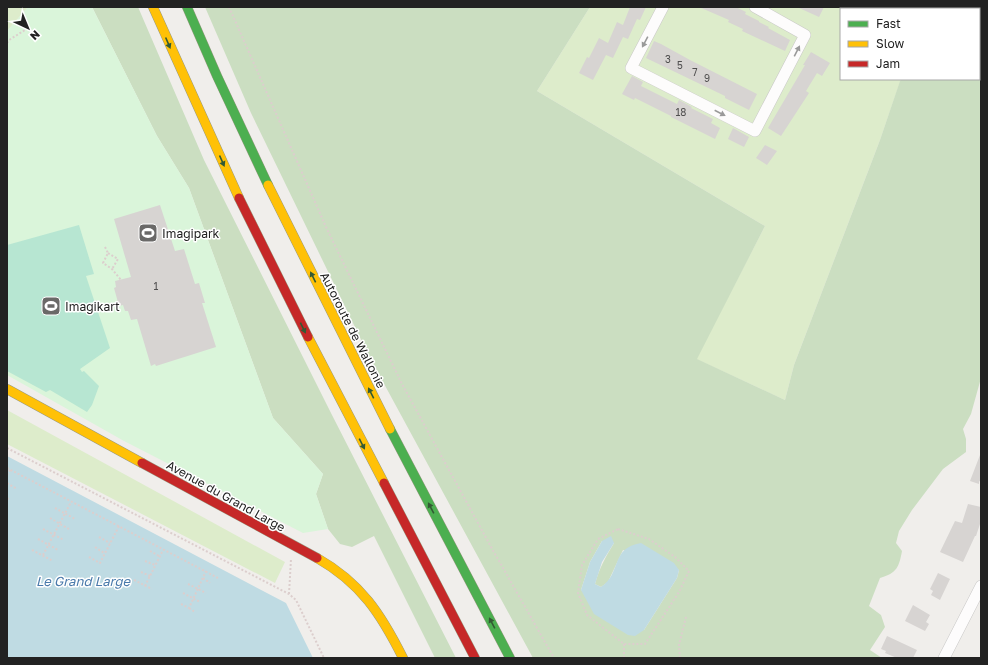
<svg xmlns="http://www.w3.org/2000/svg" width="988" height="665" font-family="'Golos Text',sans-serif">
	<style>
		.grass { fill: #ddeccb }
		.forest { fill: #cbdec1; fill-rule: evenodd }
		.park { fill: #daf5da }
		.pitch { fill: #b7e6d2 }
		.water { fill: #bfdbe3 }
		.lines { fill: none; stroke-linecap: round; stroke-linejoin: round }
		.stream { stroke: #bfdbe3; stroke-width: 3.5 }
		.building { fill: #d7d4d2 }
		.street-casing { stroke: #c9c8c7; stroke-width: 12 }
		.fast-casing { stroke: #999a82; stroke-width: 10 }
		.slow-casing { stroke: #999a82; stroke-width: 10 }
		.jam-casing { stroke: #999a82; stroke-width: 10 }
		.path { stroke: #dccecd; stroke-width: 2; stroke-dasharray: 2 2; stroke-linecap: butt }
		.street { stroke: #fdfcfc; stroke-width: 11 }
		.fast { stroke: #4caf50; stroke-width: 9 }
		.slow { stroke: #ffc107; stroke-width: 9 }
		.jam { stroke: #c62828; stroke-width: 9 }
		.oneway { fill: #9a9a9a }
		.oneway2 { fill: #335a34 }
		.labels { text-anchor: middle; dominant-baseline: central; stroke-width: 3; stroke-linejoin: round; paint-order: stroke }
		.number-label { font-size: 10px; fill: #4f4e4e }
		.poi-label { font-size: 12px; fill: #222; stroke: #fff; text-anchor: start }
		.street-label { font-size: 12px; fill: #222; stroke: #fff }
		.water-label { font-size: 13px; font-style: italic; fill: #4a7aab; stroke: #fff }
	</style>
	<rect width="100%" height="100%" fill="#f0eeeb"/>
	<path class="grass" d="M7,7H28L7,31Z
		M590,7H969L973,9H841V79H901L880,140L794,365L785,400L696,359L765,226L537,91Z
		M7,410L285,562L275,583L7,444Z"/>
	<path class="forest" d="M92,7H138L204,160L332,415L456,658H435L374,536L352,547L340,544L328,529L316,494L323,474L273,418L189,188L157,136Z
		M205,7H590L537,91L765,226L697,359L785,400L794,365L880,140L900,81L901,79H979V33L981,34V378L971,414L963,429L966,439V452L943,469L912,510L899,531L896,543L902,551C899,567 897,573 880,578L869,606L881,615L885,627L870,650L882,658H533L370,358L251,113ZM602,541L614,543C606,556 599,569 595,584L601,587L608,582L623,550L679,570L677,578L644,630L581,590L590,562Z"/>
	<path class="park" d="M28,7H92L157,136L189,188L273,418L323,474L316,494L328,529L303,533L124,441L7,375V31Z"/>
	<path class="pitch" d="M79,225L94,274L86,276L110,348L80,369L82,372L84,371L99,386L92,405L87,412L50,390L46,392L7,371V245Z"/>
	<path class="water" d="M7,456L286,603L313,658H7Z
		M611,536L614,543L602,562L595,584L601,587C622,573 610,548 641,543L674,563L679,570L677,578L644,630L635,636L628,635L594,614L581,590L590,562L602,541Z"/>
	<g class="lines">
		<path class="stream" d="M875,7L878,9"/>
	</g>
	<path class="building" d="M630,7H646L640,20L637,19L628,39L623,37L613,58L606,55L593,80L579,73L587,57L589,58L599,38L608,43L617,22L623,25Z
		M699,7H736L746,12L745,14L759,21V22L769,27L768,28L790,40L785,51L742,31L743,29L728,22L729,20Z
		M797,7H824L819,17Z
		M654,41L661,44L690,60L757,94L749,110L725,98V96L646,58Z
		M811,52L830,63L822,76L817,73L806,91L809,93L781,136L768,128L805,65H803Z
		M632,76L643,82L641,86L677,104L679,100L692,107L691,108L713,119L711,123L720,128L715,139L671,117V116L635,98L634,100L622,94Z
		M733,128L749,137L744,147L728,139Z
		M765,145L777,151L767,165L756,158Z
		M160,205L175,251L184,249L195,284L199,283L205,303H202L216,347L156,366L155,364L151,366L137,319L131,320L128,311H125L123,305L119,306L114,288L116,287L115,281L131,277L114,219Z
		M980,455H981V482L979,481V484L970,481Z
		M968,504L981,507V521L976,536H975L963,562L940,552L955,521L962,523Z
		M938,573L950,579L940,600L931,595L933,591L930,589Z
		M913,605L930,615L926,622L929,624L925,631L905,621Z
		M887,636L917,650L913,658H897L885,653L886,651L881,649Z"/>
	<g class="lines">
		<defs>
			<path id="street" d="M663,7L631,68L755,131L805,35L755,7
				M969,7L973,9
				M944,658L981,586"/>
			<path id="fast" d="M187,7L217,76L268,185
				M390,429L510,658"/>
			<path id="slow" d="M153,7L239,198
				M268,185L390,429
				M308,337L384,483
				M7,389L142,463
				M317,558C361,583 381,614 403,658"/>
			<path id="jam" d="M239,198L308,337
				M142,463L317,558
				M384,483L475,658"/>
		</defs>
		<use href="#street" class="street-casing"/>
		<use href="#fast" class="fast-casing"/>
		<use href="#slow" class="slow-casing"/>
		<use href="#jam" class="jam-casing"/>
		<path class="path" d="M229,7L326,227L402,384L490,545L554,658
			M950,7L955,9
			M979,21L981,22
			M7,43L9,40L25,30
			M105,247L108,253L103,263L112,269L121,280
			M108,253L118,259L112,269
			M7,448L289,594L296,600L324,658
			M7,468L218,578
			M7,475L10,470
			M7,483L17,489
			M7,498L10,500
			M55,508L75,519
			M50,518L69,529
			M43,529L64,540
			M618,529L649,539L675,557L689,571L679,592L645,644H624L587,615L578,593L582,565L598,539Z
			M99,537L110,543
			M38,539L58,550
			M95,547L104,553
			M32,550L53,561
			M150,551L159,556
			M43,555L71,502
			M89,557L100,563L119,526
			M145,561L155,565
			M141,572L150,576
			M203,578L210,583
			M134,580L152,589
			M188,584L206,593
			M145,586L163,550
			M183,593L200,602
			M289,594L291,559
			M181,604L189,608L206,571
			M189,608L195,612
			M624,658V644
			M680,658L679,645L686,617"/>
		<use href="#street" class="street"/>
		<use href="#fast" class="fast"/>
		<use href="#slow" class="slow"/>
		<use href="#jam" class="jam"/>
	</g>
	<defs><path id="oneway-solid" d="M-6-.8H1V-3.2L6.5 0L1 3.2V.8H-6Z"/></defs>
	<g class="oneway">
		<use href="#oneway-solid" transform="translate(645 42) rotate(118)"/>
		<use href="#oneway-solid" transform="translate(797 51) rotate(-63)"/>
		<use href="#oneway-solid" transform="translate(720 113) rotate(27)"/>
	</g>
	<g class="oneway2">
		<use href="#oneway-solid" transform="translate(168 43) rotate(67)"/>
		<use href="#oneway-solid" transform="translate(222 161) rotate(66)"/>
		<use href="#oneway-solid" transform="translate(313 277) rotate(-116)"/>
		<use href="#oneway-solid" transform="translate(303 328) rotate(64)"/>
		<use href="#oneway-solid" transform="translate(371 393) rotate(-117)"/>
		<use href="#oneway-solid" transform="translate(362 444) rotate(63)"/>
		<use href="#oneway-solid" transform="translate(431 508) rotate(-118)"/>
		<use href="#oneway-solid" transform="translate(492 623) rotate(-118)"/>
	</g>
	<defs>
		<symbol id="stadium-square" viewBox="-11 -11 22 22"><rect x="-9" y="-9" width="18" height="18" rx="4" fill="#6a6968" stroke="#fff"/><path d="M0-5a6.5 5 0 1 0 0 10a6.5 5 0 1 0 0-10ZM-3.5-1.8h7v3.6h-7Z" fill="#fff"/></symbol>
	</defs>
	<g fill-rule="evenodd">
		<use href="#stadium-square" x="137" y="222" width="22" height="22"/>
		<use href="#stadium-square" x="40" y="295" width="22" height="22"/>
	</g>
	<g class="labels">
		<g class="number-label">
			<text x="668" y="59">3</text>
			<text x="680" y="65">5</text>
			<text x="695" y="72">7</text>
			<text x="707" y="78">9</text>
			<text x="681" y="112">18</text>
			<text x="156" y="286">1</text>
		</g>
		<g class="poi-label">
			<text x="162" y="233">Imagipark</text>
			<text x="65" y="306">Imagikart</text>
		</g>
		<g class="street-label">
			<text transform="translate(353 330) rotate(63)">Autoroute de Wallonie</text>
			<text transform="translate(226 496) rotate(29)">Avenue du Grand Large</text>
		</g>
		<g class="water-label">
			<text x="83" y="581">Le Grand Large</text>
		</g>
	</g>
	<rect width="988" height="665" fill="none" stroke="#222222" stroke-width="16"/>
	<rect x="840" y="8" width="140" height="72" fill="#ffffff" stroke="#a7a7a7"/>
	<rect x="848" y="21" width="20" height="6" fill="#4caf50" stroke="#a7a7a7"/>
	<text x="876" y="28" font-size="12" fill="#222222">Fast</text>
	<rect x="848" y="41" width="20" height="6" fill="#ffc107" stroke="#a7a7a7"/>
	<text x="876" y="48" font-size="12" fill="#222222">Slow</text>
	<rect x="848" y="61" width="20" height="6" fill="#c62828" stroke="#a7a7a7"/>
	<text x="876" y="68" font-size="12" fill="#222222">Jam</text>
	<g transform="translate(28 28) rotate(136)" stroke="#ffffff" stroke-width="3" paint-order="stroke">
	<path d="M0-3L7 15L0 10L-7 15Z" fill="#222222"/>
	<text y="-6" font-size="11" font-weight="bold" text-anchor="middle" fill="#222222">N</text>
	</g>
</svg>
